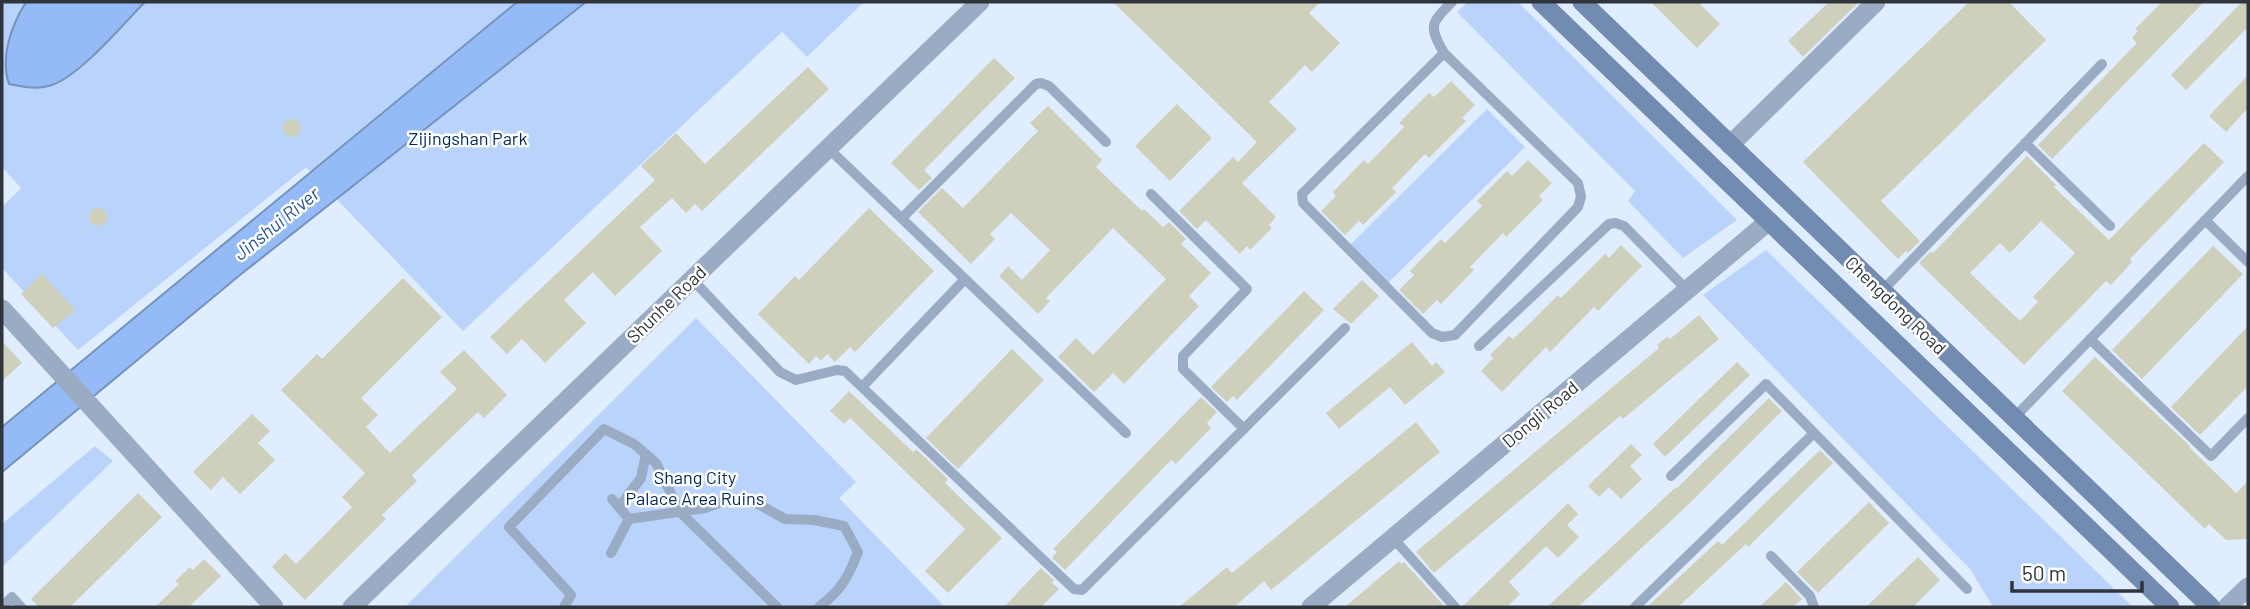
<svg xmlns="http://www.w3.org/2000/svg" width="2250" height="609" font-family="Barlow,sans-serif">
	<style>
		.green { fill: #b9d3fa }
		.water { fill: #94bbf5; stroke: #7693be; stroke-width: 2 }
		.building { fill: #cfd0bb; fill-rule: evenodd }
		.lines { fill: none; stroke-linecap: round; stroke-linejoin: round }
		.service { stroke: #9aabc4; stroke-width: 10 }
		.minor { stroke: #9aabc4; stroke-width: 19 }
		.tertiary { stroke: #9aabc4; stroke-width: 19 }
		.secondary { stroke: #728bb0; stroke-width: 19 }
		.labels { text-anchor: middle; dominant-baseline: central; stroke-width: 5; stroke-linejoin: round; paint-order: stroke }
		.park-label { font-size: 18px; fill: #04285a; stroke: #fff }
		.street-label { font-size: 18px; fill: #30353c; stroke: #fff }
		.water-label { font-size: 19px; font-style: italic; fill: #245397; stroke: #fff }
	</style>
	<rect width="100%" height="100%" fill="#e0edff"/>
	<path class="green" d="M2,2H864L807,57L782,32L463,331L306,167L78,350L2,268V207L21,188L2,167Z
		M1468,2H1518L1737,220L1683,258L1628,201L1635,191L1457,12Z
		M1487,109L1525,147L1388,283L1350,245Z
		M1766,250L2133,607H1993L1970,569L1703,295Z
		M696,318L856,482L839,498L945,607H405Z
		M95,446L113,461L2,567V524Z"/>
	<path class="water" d="M26,2H145C123,24 81,75 52,85C38,90 24,87 9,84C0,57 11,26 26,2Z
		M517,2H586L240,275L2,472V427Z"/>
	<path class="building" d="M1113,2H1320L1309,13L1340,43L1312,72L1305,65L1269,102L1297,129L1242,183L1276,217L1269,225L1272,228L1250,250L1247,246L1240,254L1206,220L1197,229L1179,211L1233,157L1238,162L1257,142Z
		M1651,2H1698L1720,24L1697,48Z
		M1829,2H1859L1803,57L1788,41Z
		M1969,2H2009L2046,40L1881,201L1920,241L1908,253L1906,251L1898,259L1803,162Z
		M2162,2H2204L2052,159L2038,145L2137,43L2132,38L2138,31L2135,29Z
		M2242,2H2248V27L2186,90L2171,75Z
		M994,58L1015,78L924,170L932,178L919,190L891,163Z
		M808,67L829,89L702,211L695,204L686,213L672,198L640,227L662,251L615,296L593,272L564,300L586,323L545,363L522,339L507,354L490,337L655,180L641,166L676,133L705,164Z
		M2248,75V108L2226,132L2209,116Z
		M1451,81L1475,105L1462,118L1466,121L1429,158L1425,154L1392,188L1396,192L1363,225L1359,221L1345,235L1321,211L1336,196L1333,192L1364,160L1368,164L1404,127L1399,123L1429,93L1434,97Z
		M1177,104L1212,138L1170,181L1135,146Z
		M1048,106L1102,160L1096,167L1142,211L1144,209L1163,227L1169,222L1186,239L1181,244L1211,273L1189,296L1199,306L1124,384L1113,373L1094,392L1058,357L1076,338L1093,355L1166,279L1113,228L1046,298L1050,301L1038,314L999,276L1008,266L1022,280L1050,250L1011,213L990,234L995,239L971,264L918,212L942,188L963,208L1038,131L1030,123Z
		M283 128a9 9 0 1 1 18 0a9 9 0 1 1-18 0Z
		M2204,143L2224,162L2130,259L2132,262L2111,285L2106,281L2024,365L1919,263L1931,251L1933,253L2027,156L2056,185L2054,187L2109,240ZM2041,221L2075,253L2033,297L2038,302L2020,321L1970,273L2000,243L2010,253Z
		M1528,160L1552,183L1539,196L1543,200L1506,237L1503,233L1470,267L1474,270L1441,304L1437,300L1423,314L1399,290L1414,275L1410,271L1441,239L1445,243L1482,206L1477,201L1507,171L1512,176Z
		M869,208L934,271L855,352L850,347L835,362L827,354L821,361L816,356L809,364L758,314L795,276L799,280Z
		M89 217a9 9 0 1 1 18 0a9 9 0 1 1-18 0Z
		M1621,245L1642,266L1598,311L1594,307L1550,352L1546,347L1502,392L1481,371L1493,358L1490,355L1509,336L1513,339L1526,327L1558,295L1561,298L1605,254L1609,258Z
		M2213,246L2243,274L2142,379L2112,350Z
		M42,274L75,310L53,328L21,294Z
		M403,278L442,317L361,398L378,415L366,427L390,453L457,389L440,372L464,350L507,395L484,418L478,412L412,475L417,481L382,515L386,519L305,600L272,567L285,553L296,564L352,507L342,497L365,473L281,390L317,354L322,359Z
		M1362,280L1379,296L1351,324L1333,309Z
		M1304,291L1324,310L1237,400L1233,396L1227,402L1211,387Z
		M1699,315L1719,339L1623,419L1620,416L1434,573L1416,552L1659,348L1657,345L1667,337L1670,339Z
		M2248,326V386L2200,435L2171,407Z
		M2,341L22,363L2,381Z
		M1412,342L1432,366L1436,362L1445,372L1405,405L1390,387L1339,429L1326,413Z
		M1012,349L1044,380L958,469L926,438Z
		M2095,357L2190,446L2189,447L2236,493L2248,481V539L2226,540L2209,524L2205,529L2062,391Z
		M1737,362L1750,375L1665,457L1653,444Z
		M849,391L913,452L916,449L948,479L945,483L1002,538L948,593L925,571L965,529L850,418L844,424L830,411Z
		M1201,397L1217,412L1207,423L1211,428L1176,464L1171,460L1065,570L1052,558L1057,552L1053,549Z
		M1769,398L1782,411L1690,503L1578,607H1547L1676,487L1677,488Z
		M252,414L270,431L258,443L275,460L240,494L223,477L211,490L193,472Z
		M1416,422L1440,452L1271,590L1264,581L1234,607H1179L1227,567L1232,573Z
		M1631,444L1642,455L1630,466L1642,479L1621,499L1609,487L1599,497L1588,486Z
		M1820,450L1833,463L1748,547L1746,544L1678,607H1647L1718,541L1722,545Z
		M138,493L162,517L70,607H39L31,599Z
		M1869,502L1889,523L1818,593L1797,572Z
		M1568,503L1578,514L1567,525L1579,537L1558,558L1546,546L1509,582L1520,594L1507,607H1462Z
		M1918,557L1940,580L1913,607H1866Z
		M204,559L221,576L189,607H155L179,584L175,581L190,567L193,570Z
		M1399,561L1401,564L1404,562L1445,607H1345Z
		M1041,568L1054,580L1052,583L1059,589L1041,607H1004Z
		M1786,582L1802,599L1793,607H1759Z"/>
	<g class="lines">
		<path class="service" d="M1444,53L1302,194L1303,203L1432,333L1442,337L1455,335L1578,207L1581,197L1578,183L1444,53C1428,26 1431,23 1452,2
			M2025,143L2110,226
			M828,148L1126,433
			M1151,194L1247,289L1183,356V369L1244,429
			M902,218L1036,84L1041,83L1049,86L1106,142
			M2205,220L2248,262
			M692,279L780,372L796,380L837,370L845,371L1074,589L1082,590L1345,328
			M1882,291L2102,64
			M2090,339L2211,456L2248,418
			M1479,346L1609,224L1615,223L1624,226L1687,290
			M862,387L965,279
			M2014,418L2248,176
			M1671,476L1766,384L1967,589
			M612,499L629,519
			M619,507L641,478L646,454
			M1393,538L1455,607
			M611,553L629,519L705,508L733,498L756,503L785,519L814,520L844,526L858,552C848,578 841,590 819,607
			M1771,556L1810,596L1814,607
			M2,607L12,597L21,607
			M564,607L571,595L509,527L604,429L634,444L656,463L680,512L777,607
			M1635,607L1814,433"/>
		<path class="minor" d="M1730,145L1876,2
			M2,309L274,607
			M1311,607L1769,221
			M2227,607L2248,587"/>
		<path class="tertiary" d="M352,607L980,2"/>
		<path class="secondary" d="M1541,2L2170,607
			M1582,2L2211,607"/>
	</g>
	<g class="labels">
		<g class="park-label">
			<text x="468" y="138">Zijingshan Park</text>
			<text x="695" y="477">Shang City<tspan x="695" dy="21">Palace Area Ruins</tspan></text>
		</g>
		<g class="street-label">
			<text transform="translate(666 304) rotate(-44)">Shunhe Road</text>
			<text transform="translate(1896 305) rotate(44)">Chengdong Road</text>
			<text transform="translate(1540 414) rotate(-40)">Dongli Road</text>
		</g>
		<g class="water-label">
			<text transform="translate(276 223) rotate(-39)">Jinshui River</text>
		</g>
	</g>
	<rect width="2250" height="609" fill="none" stroke="#30353c" stroke-width="7"/>
	<path d="M2012 581v10h130v-10" fill="none" stroke="#30353c" stroke-width="3.5"/>
	<text x="2022" y="581" font-size="21" fill="#30353c" stroke="#ffffff" stroke-width="5" paint-order="stroke">50 m</text>
</svg>
